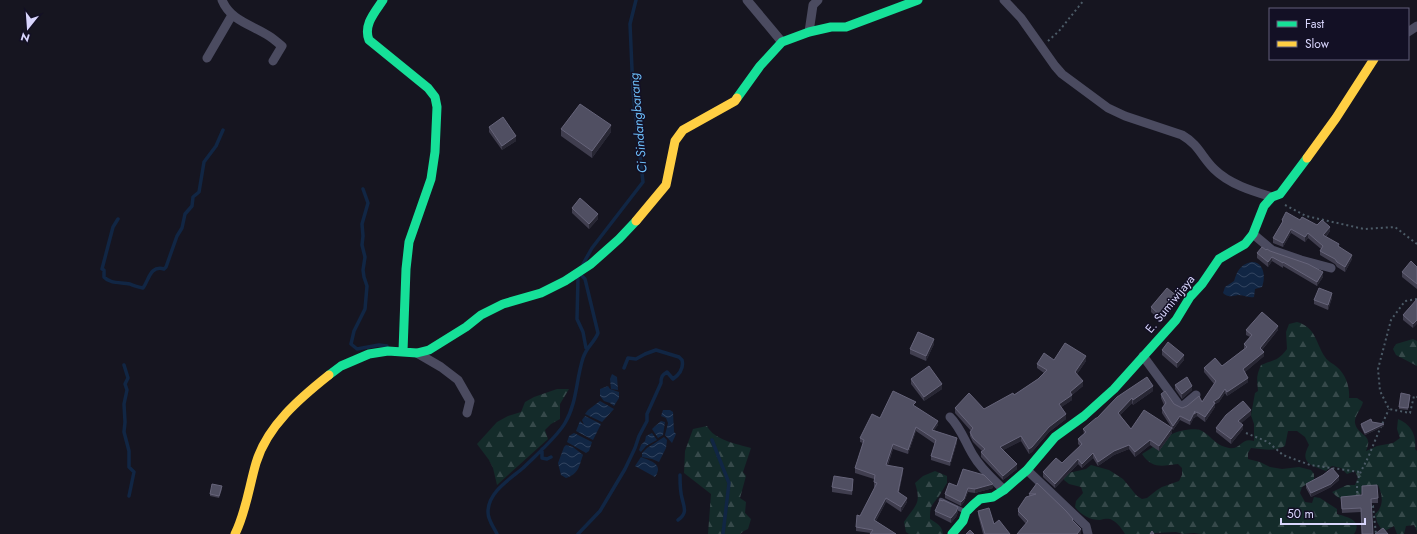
<svg xmlns="http://www.w3.org/2000/svg" width="1417" height="534" font-family="Jost,sans-serif">
	<style>
		.forest { fill: url(#forest-firs) }
		.water { fill: url(#water-waves) }
		.lines { fill: none; stroke-linecap: round; stroke-linejoin: round }
		.stream { stroke: #112644; stroke-width: 3.5 }
		.path { stroke: #4c5b67; stroke-width: 2; stroke-dasharray: 2 3; stroke-linecap: butt }
		.lane { stroke: #4b4b60; stroke-width: 4.5 }
		.street { stroke: #4b4b60; stroke-width: 9 }
		.fast { stroke: #16e098; stroke-width: 9 }
		.slow { stroke: #ffcf43; stroke-width: 9 }
		.wall { fill: #403e4f }
		.shaded-wall { fill: #282734 }
		.building { fill: #504f62; stroke: #66647a }
		.labels { text-anchor: middle; dominant-baseline: central; stroke-width: 3; stroke-linejoin: round; paint-order: stroke }
		.street-label { font-size: 12px; fill: #d9d6fd; stroke: #131025 }
		.water-label { font-size: 13px; font-style: italic; fill: #6bbcf6; stroke: #131025 }
	</style>
	<defs>
		<pattern id="forest-firs" width="22" height="20" patternUnits="userSpaceOnUse"><rect width="22" height="20" fill="#142b2a"/><path d="M5 1l3.5 6h-7zM16 11l3.5 6h-7z" fill="#36494a"/></pattern>
		<pattern id="water-waves" width="16" height="10" patternUnits="userSpaceOnUse"><rect width="16" height="10" fill="#112644"/><path d="M0 5q4-4 8 0t8 0" fill="none" stroke="#334560"/></pattern>
	</defs>
	<rect width="100%" height="100%" fill="#161520"/>
	<path class="forest" d="M1297,322C1316,327 1316,344 1325,357C1328,362 1333,363 1337,367C1346,375 1350,387 1349,398H1357L1363,402C1361,410 1354,416 1355,423C1358,437 1374,433 1366,451L1377,446L1393,443L1400,438L1397,429L1398,419C1411,424 1417,436 1415,449L1417,451V531L1414,525L1406,526L1404,534H1397L1394,526L1383,532L1377,522L1375,514C1384,507 1383,495 1378,485L1362,491L1361,494C1350,502 1341,502 1332,492L1347,485H1355L1358,478L1355,471L1347,474L1341,468L1332,466L1326,471C1311,465 1299,463 1309,445L1305,437L1297,431H1288L1285,446C1273,452 1264,449 1251,448L1248,453V459L1260,462L1270,467L1282,469L1299,467L1311,470L1314,474V480L1302,487L1300,493L1305,502L1312,503L1314,497L1320,498L1337,509V514C1347,517 1363,520 1354,534H1201L1194,533L1183,534L1176,532L1154,533V534H1125C1122,529 1118,523 1112,520C1109,518 1104,519 1100,520C1090,520 1081,515 1075,507L1076,501L1083,493L1081,487L1069,484L1064,480V474L1086,469L1091,465L1109,470L1123,479L1137,496L1142,499L1147,498L1157,490L1162,487L1179,481L1182,475V468L1178,464C1162,466 1152,469 1142,454L1153,447H1158C1162,443 1165,439 1169,436C1175,431 1193,428 1200,430C1211,435 1214,445 1229,448C1241,450 1241,437 1254,441V424L1251,415L1255,393L1258,391C1257,378 1256,377 1261,365C1275,359 1277,362 1287,349L1286,332L1289,324Z
		M1413,339L1417,341V366L1396,355L1393,349L1396,344Z
		M557,389H569L560,404V419L551,424L545,430L548,439L497,485L493,468L489,460L477,444L497,422L508,416L521,412L525,402L534,397Z
		M707,426C714,440 737,444 751,448L743,472L746,476L740,498L746,502L745,513L751,519L748,529L744,531L740,534H708L711,494L684,473L685,451L693,429Z
		M935,471L947,476V483C944,487 942,492 939,496C931,507 930,505 930,519C937,523 942,526 943,534H909L906,532L904,522C915,505 922,505 915,483L923,476Z"/>
	<path class="water" d="M1251,262C1264,261 1266,277 1262,287L1255,289L1254,297C1248,298 1243,295 1238,295C1232,296 1228,298 1223,293L1225,287L1234,281C1237,271 1240,265 1251,262Z
		M612,374L617,377L618,390L611,389L610,379Z
		M608,386L610,389L619,392V398L614,406L610,403L604,401L600,396V389Z
		M600,401L614,409L602,422L585,414L588,410Z
		M663,410H670L673,412L674,432L676,434L672,443L665,435L668,423L666,418L661,416Z
		M585,416L601,424L593,440L576,431L580,421L584,425L582,420Z
		M661,421L665,422L663,435L658,438L652,429Z
		M574,433L592,442L589,451L586,453L567,442L569,436Z
		M652,433L657,440L646,446L641,452L639,450L641,445L645,441L646,436Z
		M664,437L667,440L666,448L659,462L652,459L642,457V453L647,448Z
		M566,445L573,447L583,455C579,466 579,474 566,478L561,475L558,463L564,447Z
		M641,457C651,461 664,464 655,477L635,466Z"/>
	<g class="lines">
		<path class="stream" d="M363,189L368,203L362,224L363,236L362,245L365,257L363,270L364,277L367,286L365,309L354,331L351,344L357,349L379,345L387,346
			M118,219L113,227L102,269L104,270V277C110,284 121,282 130,284C134,286 138,287 143,288C149,280 150,265 164,269L166,267L177,236L182,228L185,214L192,206L193,197L199,192L204,162L216,146L223,130
			M583,264L592,248L643,182L633,92L630,24L636,0
			M578,277L577,319L583,332L586,348
			M124,365L128,378L125,384L127,390L124,404L125,422L124,432L129,451V467L134,472L129,496
			M712,440L729,483L723,534
			M542,449V458L547,459L551,457
			M678,520C688,513 684,507 682,498C680,491 680,483 680,475
			M497,534C494,527 488,521 488,512C488,492 510,479 523,468C535,456 557,437 565,423C577,403 576,380 583,358C587,346 594,343 598,333L585,279L580,274
			M578,534L600,511L625,469L635,448L639,436L647,421V414L661,383C661,377 662,375 667,372L673,379C680,374 684,368 682,360L679,357L656,350L645,354L636,359L628,358L624,368"/>
		<path class="path" d="M1048,41L1059,31L1084,0
			M1285,205L1306,216L1364,229L1395,227L1417,244
			M1417,299L1405,301L1391,320L1378,369L1380,391L1389,409L1410,413L1414,396L1417,397
			M1246,433L1268,442L1283,455L1310,465L1360,472
			M1358,498C1354,477 1363,470 1370,453C1376,438 1382,424 1389,409
			M1368,507L1373,506L1376,534"/>
		<path class="lane" d="M941,500L964,511"/>
		<path class="street" d="M222,0C231,22 254,25 272,38C275,40 278,43 282,46L273,61
			M747,0L782,42
			M1004,0L1021,18L1055,66L1062,74L1108,108L1125,116L1182,135C1199,145 1201,156 1214,169C1229,184 1252,191 1272,197
			M809,32L813,5L818,0
			M1408,32L1417,26
			M207,58L232,15
			M1253,234L1272,250L1301,260L1331,268
			M417,353L441,367L458,380L470,401L467,413
			M1143,356L1179,405L1183,406L1196,395
			M950,417C961,428 965,442 973,455C981,469 993,479 1004,490
			M1027,470L1086,526L1088,534"/>
		<path class="fast" d="M383,0C375,12 363,25 369,40L428,88L435,97L437,107L435,152L431,179L409,242L406,269L403,351
			M737,98L760,66L782,42L809,32L831,27H846L918,0
			M329,375L341,366L369,354L388,351L417,353L429,350L466,327L481,315L503,304L541,293L565,281L591,264L619,239L636,221
			M952,534L963,521L966,512L973,505L980,499L993,497L1004,490L1027,470L1055,437L1084,416L1114,389L1176,320L1190,297L1202,284L1219,259L1245,244L1253,234L1264,206L1272,197L1280,194L1307,158"/>
		<path class="slow" d="M1307,158L1336,118L1374,59
			M636,221L666,185L675,141L683,130L735,101L737,98
			M235,534C246,512 249,487 256,463C267,426 300,398 329,375"/>
	</g>
	<path class="wall" d="M489,127L516,141L502,150L489,132Z
		M561,129L611,132L592,158L561,136Z
		M572,208L598,219L589,229L572,213Z
		M1282,220H1300L1317,225L1330,231L1326,237L1339,247L1352,259L1345,272L1337,267L1335,264L1320,255V251L1321,249L1308,238L1305,242L1291,233L1283,247L1273,243V238L1282,223Z
		M1266,250L1270,251L1323,277L1317,286L1283,266V268L1272,261L1268,267L1257,258V253Z
		M1417,267V289L1402,277V272Z
		M1332,298L1328,310L1314,304V300Z
		M1417,299L1413,328L1403,320V315Z
		M1178,301L1162,322L1151,312V307Z
		M1246,330H1278L1262,350L1264,356L1245,372L1248,382L1227,396L1225,393L1219,402L1215,404V407L1205,422L1197,416L1194,418V417L1190,425L1180,420L1173,430L1162,413V408L1164,405L1161,398V394L1174,404L1182,408L1202,402L1214,384L1204,372V368L1222,366L1244,349V344L1250,337L1246,335Z
		M934,344L926,361L910,354V349Z
		M1162,350L1184,360L1177,368L1162,355Z
		M1054,360L1086,361L1077,374L1083,386L1072,395V400L1061,407L1066,419L1049,432L1032,452L1029,454L1021,441L1003,450L1017,469L1003,480L981,457V452L982,451L973,442L970,436V432L971,431L955,413V408L984,409L1014,395L1038,379L1044,373L1037,368V364Z
		M911,379L942,389L924,401L911,384Z
		M1175,385L1192,390L1182,399L1175,389Z
		M1153,391L1133,405L1132,403L1120,415L1131,429L1172,433L1159,451L1150,445L1135,457L1129,449L1114,455L1098,466L1093,458L1082,468L1078,464L1055,488L1043,477V472L1062,463L1080,446L1078,444V439L1084,434L1083,429L1097,418L1117,397Z
		M1410,397L1408,410L1399,409V407Z
		M916,407L938,425L934,430L957,442L950,466L931,460V456L935,444L916,431L908,454L893,449L888,465L903,472L899,492L907,502L901,512L886,502L876,521L896,534L871,533L856,531V527L875,487H874V479L855,473V468L863,443L860,442V438L880,418Z
		M1251,415L1241,423L1243,429L1231,444L1216,432V428Z
		M1372,422L1384,426L1365,435L1361,427V424Z
		M1339,480L1331,487L1311,497L1306,488V484Z
		M1037,483L1073,521L1081,533L1080,534H1017L1026,524L1018,515V509L1029,496V494Z
		M853,484L852,495L832,492V487Z
		M957,486L993,488L975,493L968,492L964,502L961,506L945,498V494Z
		M222,489L219,498L210,496V494Z
		M1341,497L1378,498V503H1371L1361,512L1342,513Z
		M943,501L958,512L956,517L951,523L935,515V511Z
		M978,511L994,524L1010,534H983L978,515Z"/>
	<path class="shaded-wall" d="M611,125V132L592,158V151Z
		M516,136V141L502,150V146Z
		M598,214V219L589,229V224Z
		M1330,227V231L1323,240V235Z
		M1291,229V233L1283,247V243Z
		M1308,233V238L1305,242V237Z
		M1352,255V259L1345,272V267Z
		M1272,257V261L1268,267V262Z
		M1323,272V277L1317,286V282Z
		M1332,293V298L1328,310V305Z
		M1178,297V301L1162,322V317Z
		M1417,320V324L1413,328V324Z
		M1278,326V330L1260,352V348Z
		M934,339V344L926,361V356Z
		M1264,352V356L1243,374V369Z
		M1184,355V360L1177,368V363Z
		M1086,356V361L1075,377V372Z
		M1248,378V382L1227,396V392Z
		M1083,381V386L1072,395V400L1059,409V404L1070,392Z
		M942,384V389L924,401V397Z
		M1153,386V391L1133,405V400Z
		M1192,386V390L1182,399V394Z
		M1225,389V393L1219,402L1215,404V407L1205,422V417L1213,402Z
		M1132,398V403L1118,417V413Z
		M1251,410V415L1238,426V421Z
		M1195,411L1197,412V416L1194,418V417L1190,425V421Z
		M1066,414V419L1049,432L1032,452L1029,454V449L1049,427Z
		M1180,416V420L1173,430V426Z
		M938,421V425L932,434V430Z
		M1384,424V426L1365,435V433Z
		M1243,425V429L1231,444V439Z
		M916,427V431L908,454V450Z
		M1172,428V433L1159,451V446Z
		M1021,436V441L1000,452V447Z
		M957,438V442L950,466V462Z
		M1150,440V445L1135,457V452Z
		M893,444V449L886,469V465Z
		M1129,445V449L1114,455L1098,466V462L1114,451Z
		M1093,453V458L1082,468V464Z
		M1078,459V464L1055,488V484Z
		M1017,464V469L1003,480V476Z
		M903,468V472L898,496V492Z
		M1339,476V480L1331,487L1311,497V493Z
		M853,479V484L852,495V491Z
		M993,484V488L975,493V489Z
		M968,488V492L964,502L961,506V502Z
		M886,498V502L874,524V520Z
		M907,498V502L901,512V507Z
		M958,507V512L956,517L951,523V518Z
		M1081,529V533L1080,534H1077Z"/>
	<path class="building" d="M580,104L611,125L592,151L561,129Z
		M503,117L516,136L502,146L489,127Z
		M580,198L598,214L589,224L572,208Z
		M1286,212L1300,220L1302,217L1317,225L1322,220L1330,227L1323,235L1339,244L1338,246L1352,255L1345,267L1337,262L1335,259L1320,251L1323,246L1308,233L1305,237L1291,229L1283,243L1273,238L1283,221L1282,220Z
		M1262,247L1266,250L1267,249L1270,251L1308,264L1323,272L1317,282L1283,262V263L1272,257L1268,262L1257,253Z
		M1411,261L1417,267V284L1402,272Z
		M1167,288L1178,297L1162,317L1151,307Z
		M1319,288L1332,293L1328,305L1314,300Z
		M1417,299V320L1413,324L1403,315Z
		M1262,312L1278,326L1260,348L1264,352L1243,369L1248,378L1227,392L1225,389L1219,398L1213,402L1215,403L1205,417L1197,412L1194,414L1195,411L1190,421L1180,416L1173,426L1162,408L1166,403L1161,394L1165,391L1174,404L1182,408L1187,406L1199,396L1202,402L1216,381L1204,368L1215,358L1222,366L1247,347L1244,344L1252,335L1246,330Z
		M918,332L934,339L926,356L910,349Z
		M1168,342L1184,355L1177,363L1162,350Z
		M1065,343L1086,356L1075,372L1083,381L1070,392L1072,395L1059,404L1066,414L1049,427L1032,447L1029,449L1021,436L1000,447L1017,464L1003,476L981,452L985,449L973,438L970,432L973,428L955,408L969,393L984,409L1013,393L1014,395L1038,379L1047,370L1037,364L1044,353L1054,360Z
		M929,366L942,384L924,397L911,379Z
		M1147,377L1153,386L1133,400L1132,398L1118,413L1131,429L1144,410L1172,428L1159,446L1150,440L1135,452L1129,445L1114,451L1098,462L1093,453L1082,464L1078,459L1055,484L1043,472L1056,458L1062,463L1082,444L1078,439L1086,432L1083,429L1096,418H1097L1117,397Z
		M1187,377L1192,386L1182,394L1175,385Z
		M893,391L916,402L913,405L938,421L932,430L957,438L950,462L931,456L936,440L916,427L908,450L893,444L886,465L903,468L898,492L907,498L901,507L886,498L874,520L896,534H870L873,530L856,527L857,515L860,516L877,483L874,482L875,475L855,468L864,440L860,438L872,414L880,418Z
		M1401,393L1410,395L1408,408L1399,407Z
		M1243,401L1251,410L1238,421L1243,425L1231,439L1216,428L1226,415Z
		M1371,419L1372,422L1384,424L1365,433L1361,424Z
		M1332,468L1339,476L1331,484L1311,493L1306,484L1323,475Z
		M963,469L984,475L993,484L975,489L968,488L964,499L961,502L945,494L949,483L957,486Z
		M834,476L853,479L852,491L832,487Z
		M1037,483L1066,511L1073,519L1072,520L1081,529L1077,534H1017L1028,521L1018,511L1019,510L1018,509L1026,497L1036,494H1029Z
		M212,484L222,486L219,496L210,494Z
		M1377,485L1378,498L1371,499L1373,534H1362L1361,508L1342,509L1341,497L1362,495V486Z
		M940,500L943,501V500L958,507L956,512L951,518L935,511Z
		M989,508L994,524L999,520L1010,534H985L978,511Z
		M1383,528L1388,534H1375Z
		M970,530L974,534H966Z
		M1152,531L1154,534H1150Z"/>
	<g class="labels">
		<g class="street-label">
			<text transform="translate(1170 304) rotate(-51)">E. Sumiwijaya</text>
		</g>
		<g class="water-label">
			<text transform="translate(638 123) rotate(-95)">Ci Sindangbarang</text>
		</g>
	</g>
	<rect x="1269" y="8" width="140" height="52" fill="#131025" stroke="#625f7b"/>
	<rect x="1277" y="21" width="20" height="6" fill="#16e098" stroke="#625f7b"/>
	<text x="1305" y="28" font-size="12" fill="#d9d6fd">Fast</text>
	<rect x="1277" y="41" width="20" height="6" fill="#ffcf43" stroke="#625f7b"/>
	<text x="1305" y="48" font-size="12" fill="#d9d6fd">Slow</text>
	<g transform="translate(28 28) rotate(197)" stroke="#131025" stroke-width="3" paint-order="stroke">
	<path d="M0-3L7 15L0 10L-7 15Z" fill="#d9d6fd"/>
	<text y="-6" font-size="11" font-weight="bold" text-anchor="middle" fill="#d9d6fd">N</text>
	</g>
	<path d="M1281 518v6h84v-6" fill="none" stroke="#d9d6fd" stroke-width="2"/>
	<text x="1287" y="518" font-size="12" fill="#d9d6fd" stroke="#131025" stroke-width="3" paint-order="stroke">50 m</text>
</svg>
